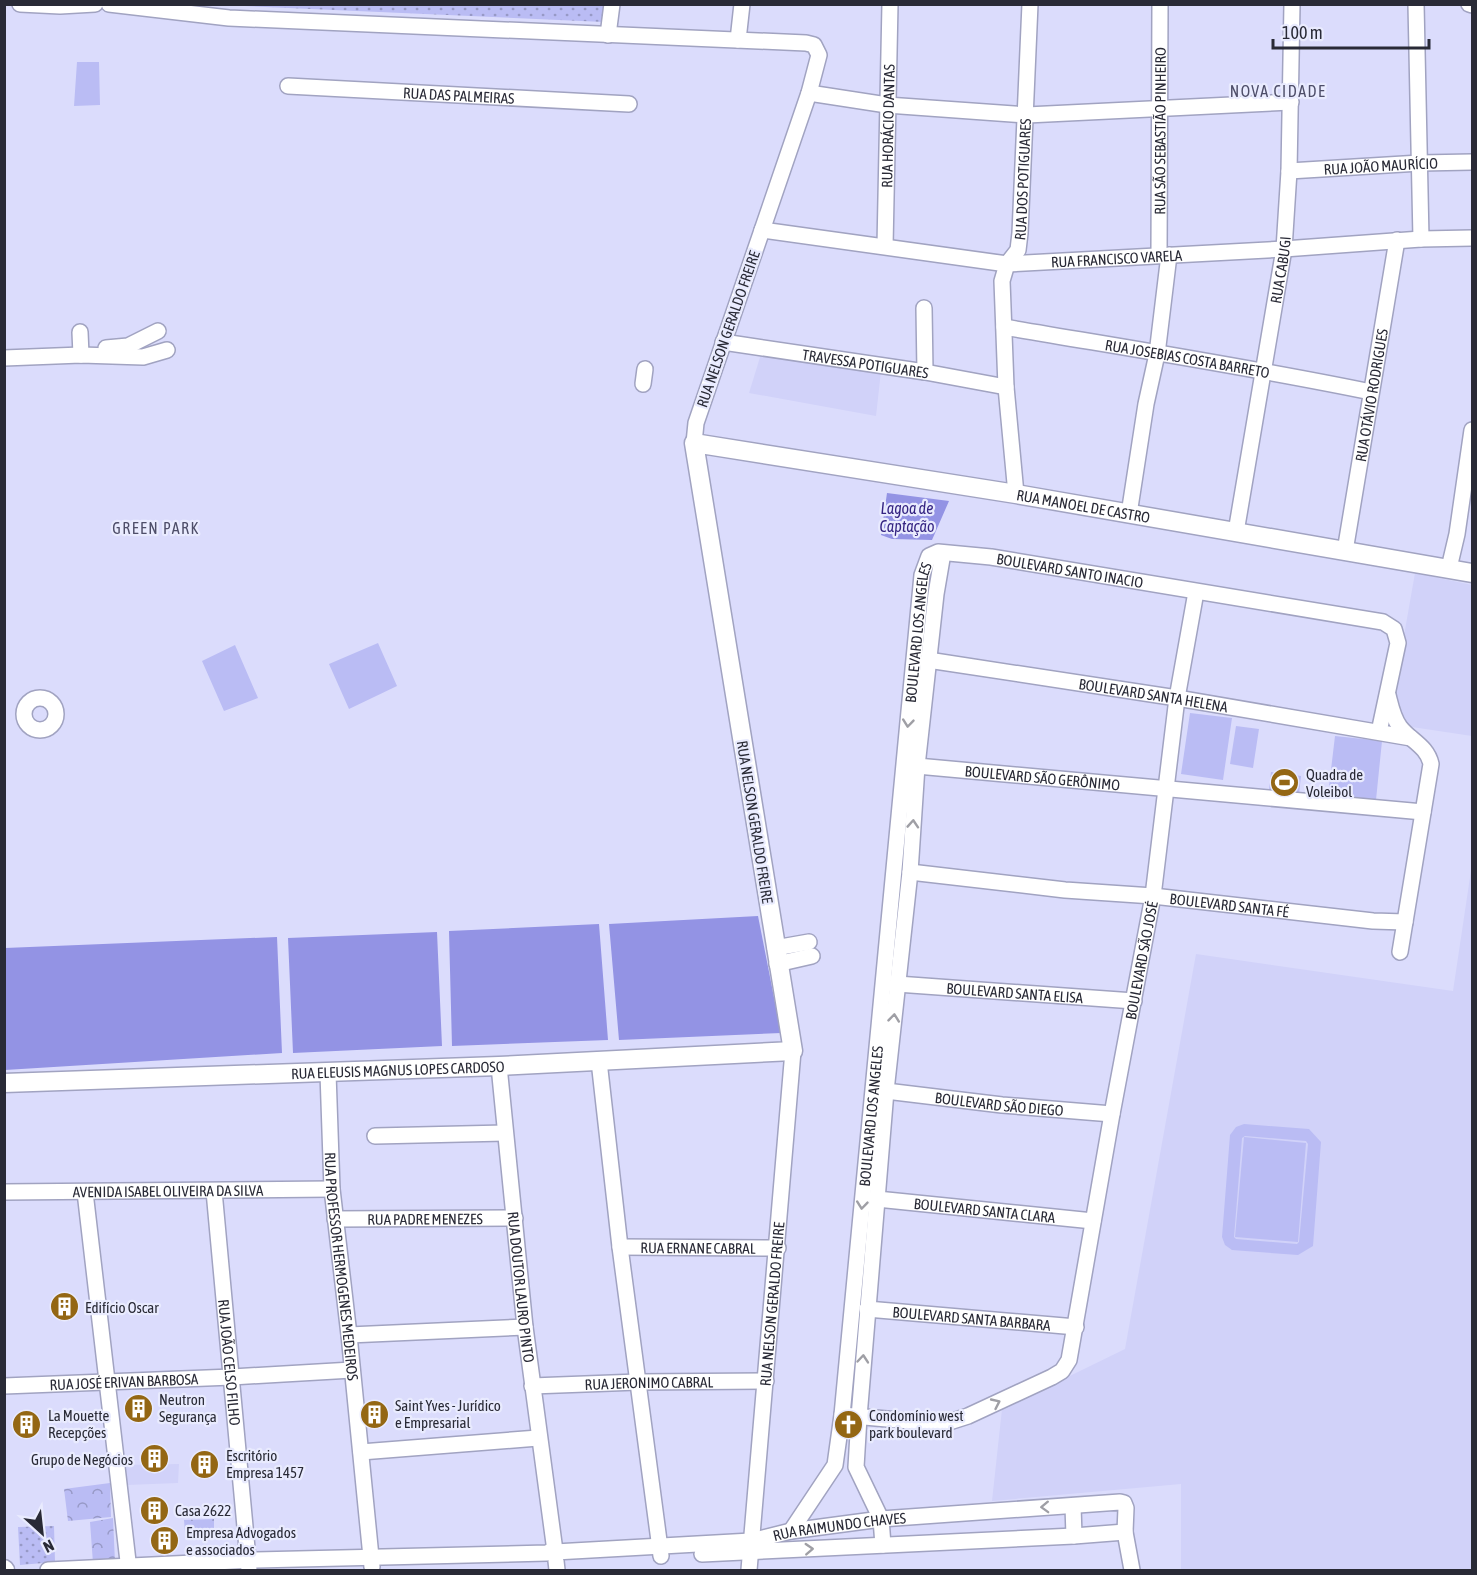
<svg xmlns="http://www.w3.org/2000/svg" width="1477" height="1575" font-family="'Asap Condensed',sans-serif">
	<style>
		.built { fill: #d1d2f9 }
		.grass { fill: url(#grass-dots) }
		.forest { fill: url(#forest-crowns) }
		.green { fill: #babcf4; fill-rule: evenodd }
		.water { fill: #9393e4 }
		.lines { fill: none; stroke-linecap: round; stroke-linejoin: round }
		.minor-casing { stroke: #a1a3c1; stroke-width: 18 }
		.major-casing { stroke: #a1a3c1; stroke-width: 21 }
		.minor { stroke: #fff; stroke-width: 15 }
		.major { stroke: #fff; stroke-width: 18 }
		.oneway { stroke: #9f9fa5 }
		.labels { text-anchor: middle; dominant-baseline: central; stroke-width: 4.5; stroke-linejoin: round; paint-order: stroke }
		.street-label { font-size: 15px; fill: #292a36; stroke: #e9ebfe }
		.poi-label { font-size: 15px; fill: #292a36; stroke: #e9ebfe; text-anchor: start }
		.neighbourhood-label { font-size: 16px; letter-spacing: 1.5px; fill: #4e4e69; stroke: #e9ebfe }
		.water-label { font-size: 16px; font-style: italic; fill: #342482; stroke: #e9ebfe }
	</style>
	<defs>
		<pattern id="grass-dots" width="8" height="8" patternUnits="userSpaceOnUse" patternTransform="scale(1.5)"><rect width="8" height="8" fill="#babcf4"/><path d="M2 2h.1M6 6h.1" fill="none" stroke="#9799c6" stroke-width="1.8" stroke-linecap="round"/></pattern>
		<pattern id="forest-crowns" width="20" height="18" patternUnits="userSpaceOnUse" patternTransform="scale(1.5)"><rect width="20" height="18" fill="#babcf4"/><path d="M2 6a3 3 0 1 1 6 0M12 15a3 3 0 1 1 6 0" fill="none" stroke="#9799c6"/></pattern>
	</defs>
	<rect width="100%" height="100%" fill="#dbdcfc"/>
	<path class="built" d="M761,354L881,371L876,416L749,393Z
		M1415,573L1472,585V736L1412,727L1400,718L1394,702L1395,687Z
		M1472,864V1570H1181V1484L992,1501L1002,1409L1125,1349L1196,954L1453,991Z
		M179,1464L178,1483L127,1485L126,1465Z"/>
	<path class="grass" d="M221,5H606L604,22Z
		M54,1526L55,1562L20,1565L18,1527Z"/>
	<path class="forest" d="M110,1483L111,1517L68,1521L64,1489Z
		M113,1518L115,1562L93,1563L90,1522Z
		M214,1519V1531L185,1532L184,1520Z"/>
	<path class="green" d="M77,62H99L100,105L74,106Z
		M378,643L397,686L349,709L329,664Z
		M235,645L258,698L224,711L202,661Z
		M1190,713L1232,718L1223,780L1181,774Z
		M1236,726L1259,729L1253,768L1230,764Z
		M1335,736L1382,741L1376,800L1328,795Z
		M1271,772L1301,776L1299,794L1269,790Z
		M1244,1124L1309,1129L1321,1142L1313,1246L1298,1255L1232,1250L1225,1245L1222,1237L1230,1135L1236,1127ZM1245,1136L1306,1141L1308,1144L1299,1242L1297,1244L1236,1239L1234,1237L1242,1138Z
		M1244,1137L1306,1143L1298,1242L1235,1237Z"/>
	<path class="water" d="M887,493L949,501L932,540L892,539L881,535Z
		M758,916L781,1033L619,1040L609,924Z
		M599,924L608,1040L452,1046L449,931Z
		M437,932L442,1046L293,1053L288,938Z
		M277,937L282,1053L5,1070V948Z"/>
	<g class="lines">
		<defs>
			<g id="minor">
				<path d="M20,4L60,6L95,4"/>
				<path d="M109,4L229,18L806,43L814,45L819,55L809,93L696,423L694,443"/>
				<path d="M1416,4L1421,239"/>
				<path d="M1469,4L1472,5"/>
				<path d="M608,35L612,4"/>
				<path d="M738,40L742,4"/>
				<path id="s1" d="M288,86L629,104"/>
				<path d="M809,93L887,105L1027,115L1291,102"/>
				<path id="s2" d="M1289,171L1420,163L1472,162"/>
				<path id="s3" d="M762,230L1007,264L1284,249L1421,239L1472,238"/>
				<path id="s4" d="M885,246L890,4"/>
				<path id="s5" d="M1159,255L1160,4"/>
				<path d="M924,308L925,372"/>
				<path id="s6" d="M1004,327C1127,348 1250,367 1371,392"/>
				<path d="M80,332L81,355"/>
				<path id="s7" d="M723,342L925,372L1006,387"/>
				<path d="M106,348L128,346L158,331"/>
				<path d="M4,358L81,355L143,357L167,350"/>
				<path d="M643,384L645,369"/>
				<path id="s8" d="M1016,494L1006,387L1002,281L1007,264L1018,250L1020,233L1030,4"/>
				<path d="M1129,514L1146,404L1157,354L1169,255"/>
				<path id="s9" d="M1236,532L1284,249L1289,171L1292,4"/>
				<path id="s10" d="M1345,551L1397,240"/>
				<path d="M1449,568L1457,534L1472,430"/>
				<path id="s11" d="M928,660L1177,698L1411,738"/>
				<path d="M1388,695C1391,707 1393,718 1400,727C1411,741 1427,746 1431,764L1400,952"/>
				<circle cx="40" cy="714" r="16"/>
				<path id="s12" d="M917,766L1423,812"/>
				<path id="s13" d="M910,872L1065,890L1153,896L1373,921L1405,922"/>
				<path d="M775,948L809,942"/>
				<path d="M777,964L812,956"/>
				<path id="s14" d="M897,984L1134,1001"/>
				<path d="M599,1061L620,1247L661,1556"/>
				<path id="s15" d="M499,1066L525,1327L555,1551"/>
				<path id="s16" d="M328,1073L332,1189L349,1335L372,1567"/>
				<path id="s17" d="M886,1091L1002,1105L1112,1114"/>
				<path d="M375,1136L505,1133"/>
				<path id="s18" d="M214,1191L249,1570"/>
				<path id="s19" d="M4,1192L332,1189"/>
				<path d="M85,1192L129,1570"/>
				<path id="s20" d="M877,1199L1093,1221"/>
				<path id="s21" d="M335,1219L515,1218"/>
				<path id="s22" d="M620,1247L778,1248"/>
				<path id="s23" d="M867,1309L1076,1327"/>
				<path d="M349,1335L525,1327"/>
				<path id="s24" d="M4,1386L232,1377L352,1370"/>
				<path id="s25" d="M532,1386L638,1382L766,1381"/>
				<path id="s26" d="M842,1415L943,1424L968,1416L1052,1377L1062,1371L1069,1360L1112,1114L1153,896L1177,698L1196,592"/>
				<path d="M361,1452L538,1438"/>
				<path d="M1073,1506L1074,1536"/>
				<path id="s27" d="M791,1531L835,1465L842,1415L922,575L929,556L938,552L991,557L1383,622L1394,629L1398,643L1379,732"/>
				<path d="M883,1545L881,1519L856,1467L859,1417L886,1091L910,872L917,766L936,594L943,553"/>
				<path d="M702,1554L1074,1536L1125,1532"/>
				<path d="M556,1561L557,1570"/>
				<path id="s28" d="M48,1570L256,1560L547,1553L553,1550L555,1552L751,1541L791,1531L881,1519L1120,1502L1124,1503L1126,1508L1125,1532L1132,1570"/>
				<path id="s29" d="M749,1570L793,1051"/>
			</g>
			<g id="major">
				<path id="s30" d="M4,1083L499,1066L793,1051L694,443L1016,494L1472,573"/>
				<path d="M4,1569L5,1570"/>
			</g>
		</defs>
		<use href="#minor" class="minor-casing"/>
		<use href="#major" class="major-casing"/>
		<use href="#minor" class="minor"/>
		<use href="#major" class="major"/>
	</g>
	<defs><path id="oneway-chevron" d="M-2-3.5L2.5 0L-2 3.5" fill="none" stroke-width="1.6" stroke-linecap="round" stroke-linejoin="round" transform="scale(1.5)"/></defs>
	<g class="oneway">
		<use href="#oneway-chevron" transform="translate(908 723) rotate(96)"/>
		<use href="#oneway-chevron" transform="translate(913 824) rotate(-86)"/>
		<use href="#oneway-chevron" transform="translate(894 1018) rotate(-84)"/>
		<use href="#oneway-chevron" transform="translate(862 1205) rotate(96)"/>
		<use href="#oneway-chevron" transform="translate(863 1359) rotate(-85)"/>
		<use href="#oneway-chevron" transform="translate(996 1403) rotate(-25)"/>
		<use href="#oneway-chevron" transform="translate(1045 1507) rotate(178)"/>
		<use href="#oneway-chevron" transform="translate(809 1549) rotate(-3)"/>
	</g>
	<defs>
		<symbol id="stadium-disc" viewBox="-11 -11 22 22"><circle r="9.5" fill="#946714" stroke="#e9ebfe"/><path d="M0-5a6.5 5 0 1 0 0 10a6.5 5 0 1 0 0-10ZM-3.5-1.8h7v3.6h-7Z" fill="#fff"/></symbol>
		<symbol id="building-disc" viewBox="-11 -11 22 22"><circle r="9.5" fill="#946714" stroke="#e9ebfe"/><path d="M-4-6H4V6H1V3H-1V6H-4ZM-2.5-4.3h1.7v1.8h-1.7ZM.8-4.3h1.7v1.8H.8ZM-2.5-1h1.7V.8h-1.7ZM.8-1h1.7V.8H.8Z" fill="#fff"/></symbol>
		<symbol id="church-disc" viewBox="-11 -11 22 22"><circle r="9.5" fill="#946714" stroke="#e9ebfe"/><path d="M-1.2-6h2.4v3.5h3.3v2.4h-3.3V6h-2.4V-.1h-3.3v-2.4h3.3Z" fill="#fff"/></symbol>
	</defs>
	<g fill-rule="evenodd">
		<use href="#stadium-disc" x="1268" y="766" width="33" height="33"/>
		<use href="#building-disc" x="48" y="1290" width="33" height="33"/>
		<use href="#building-disc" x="122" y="1392" width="33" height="33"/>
		<use href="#building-disc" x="358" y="1398" width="33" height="33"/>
		<use href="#building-disc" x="10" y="1408" width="33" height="33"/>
		<use href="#church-disc" x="832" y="1408" width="33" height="33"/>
		<use href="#building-disc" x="138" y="1442" width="33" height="33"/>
		<use href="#building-disc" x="188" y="1448" width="33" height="33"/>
		<use href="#building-disc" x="138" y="1494" width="33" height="33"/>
		<use href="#building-disc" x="148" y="1524" width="33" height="33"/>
	</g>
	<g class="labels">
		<g class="street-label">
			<text stroke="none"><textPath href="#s1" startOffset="171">RUA DAS PALMEIRAS</textPath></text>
			<text stroke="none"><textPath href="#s4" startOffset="120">RUA HORÁCIO DANTAS</textPath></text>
			<text stroke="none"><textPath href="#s5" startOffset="124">RUA SÃO SEBASTIÃO PINHEIRO</textPath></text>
			<text stroke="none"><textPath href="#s2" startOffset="92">RUA JOÃO MAURÍCIO</textPath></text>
			<text stroke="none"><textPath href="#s8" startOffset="320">RUA DOS POTIGUARES</textPath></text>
			<text stroke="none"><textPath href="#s3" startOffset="357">RUA FRANCISCO VARELA</textPath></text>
			<text stroke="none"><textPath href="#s9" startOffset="266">RUA CABUGI</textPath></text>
			<text transform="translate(728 329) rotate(-71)">RUA NELSON GERALDO FREIRE</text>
			<text stroke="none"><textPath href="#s6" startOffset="186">RUA JOSEBIAS COSTA BARRETO</textPath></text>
			<text stroke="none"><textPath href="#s7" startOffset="144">TRAVESSA POTIGUARES</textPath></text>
			<text stroke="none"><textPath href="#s10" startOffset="158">RUA OTÁVIO RODRIGUES</textPath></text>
			<text stroke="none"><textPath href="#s30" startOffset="1800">RUA MANOEL DE CASTRO</textPath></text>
			<text stroke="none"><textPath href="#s27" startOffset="1137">BOULEVARD SANTO INACIO</textPath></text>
			<text stroke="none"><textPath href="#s27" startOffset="916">BOULEVARD LOS ANGELES</textPath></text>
			<text stroke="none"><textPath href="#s11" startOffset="228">BOULEVARD SANTA HELENA</textPath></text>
			<text stroke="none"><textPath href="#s12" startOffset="126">BOULEVARD SÃO GERÔNIMO</textPath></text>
			<text transform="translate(755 822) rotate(81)">RUA NELSON GERALDO FREIRE</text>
			<text stroke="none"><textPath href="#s13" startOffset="321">BOULEVARD SANTA FÉ</textPath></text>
			<text stroke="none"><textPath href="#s26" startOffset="651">BOULEVARD SÃO JOSÉ</textPath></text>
			<text stroke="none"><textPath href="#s14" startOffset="118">BOULEVARD SANTA ELISA</textPath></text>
			<text stroke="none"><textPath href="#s30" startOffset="394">RUA ELEUSIS MAGNUS LOPES CARDOSO</textPath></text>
			<text stroke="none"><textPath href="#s17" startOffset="114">BOULEVARD SÃO DIEGO</textPath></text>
			<text stroke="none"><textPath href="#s27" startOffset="430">BOULEVARD LOS ANGELES</textPath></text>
			<text stroke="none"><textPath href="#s19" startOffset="164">AVENIDA ISABEL OLIVEIRA DA SILVA</textPath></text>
			<text stroke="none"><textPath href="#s20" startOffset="108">BOULEVARD SANTA CLARA</textPath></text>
			<text stroke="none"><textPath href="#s21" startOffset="90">RUA PADRE MENEZES</textPath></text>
			<text stroke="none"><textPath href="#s22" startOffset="78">RUA ERNANE CABRAL</textPath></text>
			<text stroke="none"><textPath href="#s16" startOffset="194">RUA PROFESSOR HERMOGENES MEDEIROS</textPath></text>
			<text stroke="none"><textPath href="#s15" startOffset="222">RUA DOUTOR LAURO PINTO</textPath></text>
			<text stroke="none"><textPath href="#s29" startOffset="267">RUA NELSON GERALDO FREIRE</textPath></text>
			<text stroke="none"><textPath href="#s23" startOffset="105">BOULEVARD SANTA BARBARA</textPath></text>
			<text stroke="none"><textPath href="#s18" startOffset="172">RUA JOÃO CELSO FILHO</textPath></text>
			<text stroke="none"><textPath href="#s24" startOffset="120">RUA JOSÉ ERIVAN BARBOSA</textPath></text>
			<text stroke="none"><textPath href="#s25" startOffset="117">RUA JERONIMO CABRAL</textPath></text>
			<text stroke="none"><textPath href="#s28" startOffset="795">RUA RAIMUNDO CHAVES</textPath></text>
		</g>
		<g class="poi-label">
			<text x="1306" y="774">Quadra de<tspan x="1306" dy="17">Voleibol</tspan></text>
			<text x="85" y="1307">Edifício Oscar</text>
			<text x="159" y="1399">Neutron<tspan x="159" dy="17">Segurança</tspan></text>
			<text x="395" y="1405">Saint Yves - Jurídico<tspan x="395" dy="17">e Empresarial</tspan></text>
			<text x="48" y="1415">La Mouette<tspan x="48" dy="17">Recepções</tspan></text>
			<text x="869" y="1415">Condomínio west<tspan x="869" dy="17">park boulevard</tspan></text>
			<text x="226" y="1455">Escritório<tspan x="226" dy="17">Empresa 1457</tspan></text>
			<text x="133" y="1459" text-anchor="end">Grupo de Negócios</text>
			<text x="175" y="1510">Casa 2622</text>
			<text x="186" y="1532">Empresa Advogados<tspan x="186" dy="17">e associados</tspan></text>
		</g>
		<g class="neighbourhood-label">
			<text x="1278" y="91">NOVA CIDADE</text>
			<text x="156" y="528">GREEN PARK</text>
		</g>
		<g class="water-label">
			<text x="907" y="508">Lagoa de<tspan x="907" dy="18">Captação</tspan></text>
		</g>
	</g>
	<rect width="1477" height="1575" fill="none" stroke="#292a36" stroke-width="12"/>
	<g transform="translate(42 1533) rotate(153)" stroke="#e9ebfe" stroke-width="4.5" paint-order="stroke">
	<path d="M0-4.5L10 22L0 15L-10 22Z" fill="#292a36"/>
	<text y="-9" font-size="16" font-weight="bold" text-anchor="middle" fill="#292a36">N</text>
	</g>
	<path d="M1273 39v9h156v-9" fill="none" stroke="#292a36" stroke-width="3"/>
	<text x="1282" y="39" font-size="18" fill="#292a36" stroke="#e9ebfe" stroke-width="4.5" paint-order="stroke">100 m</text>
</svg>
